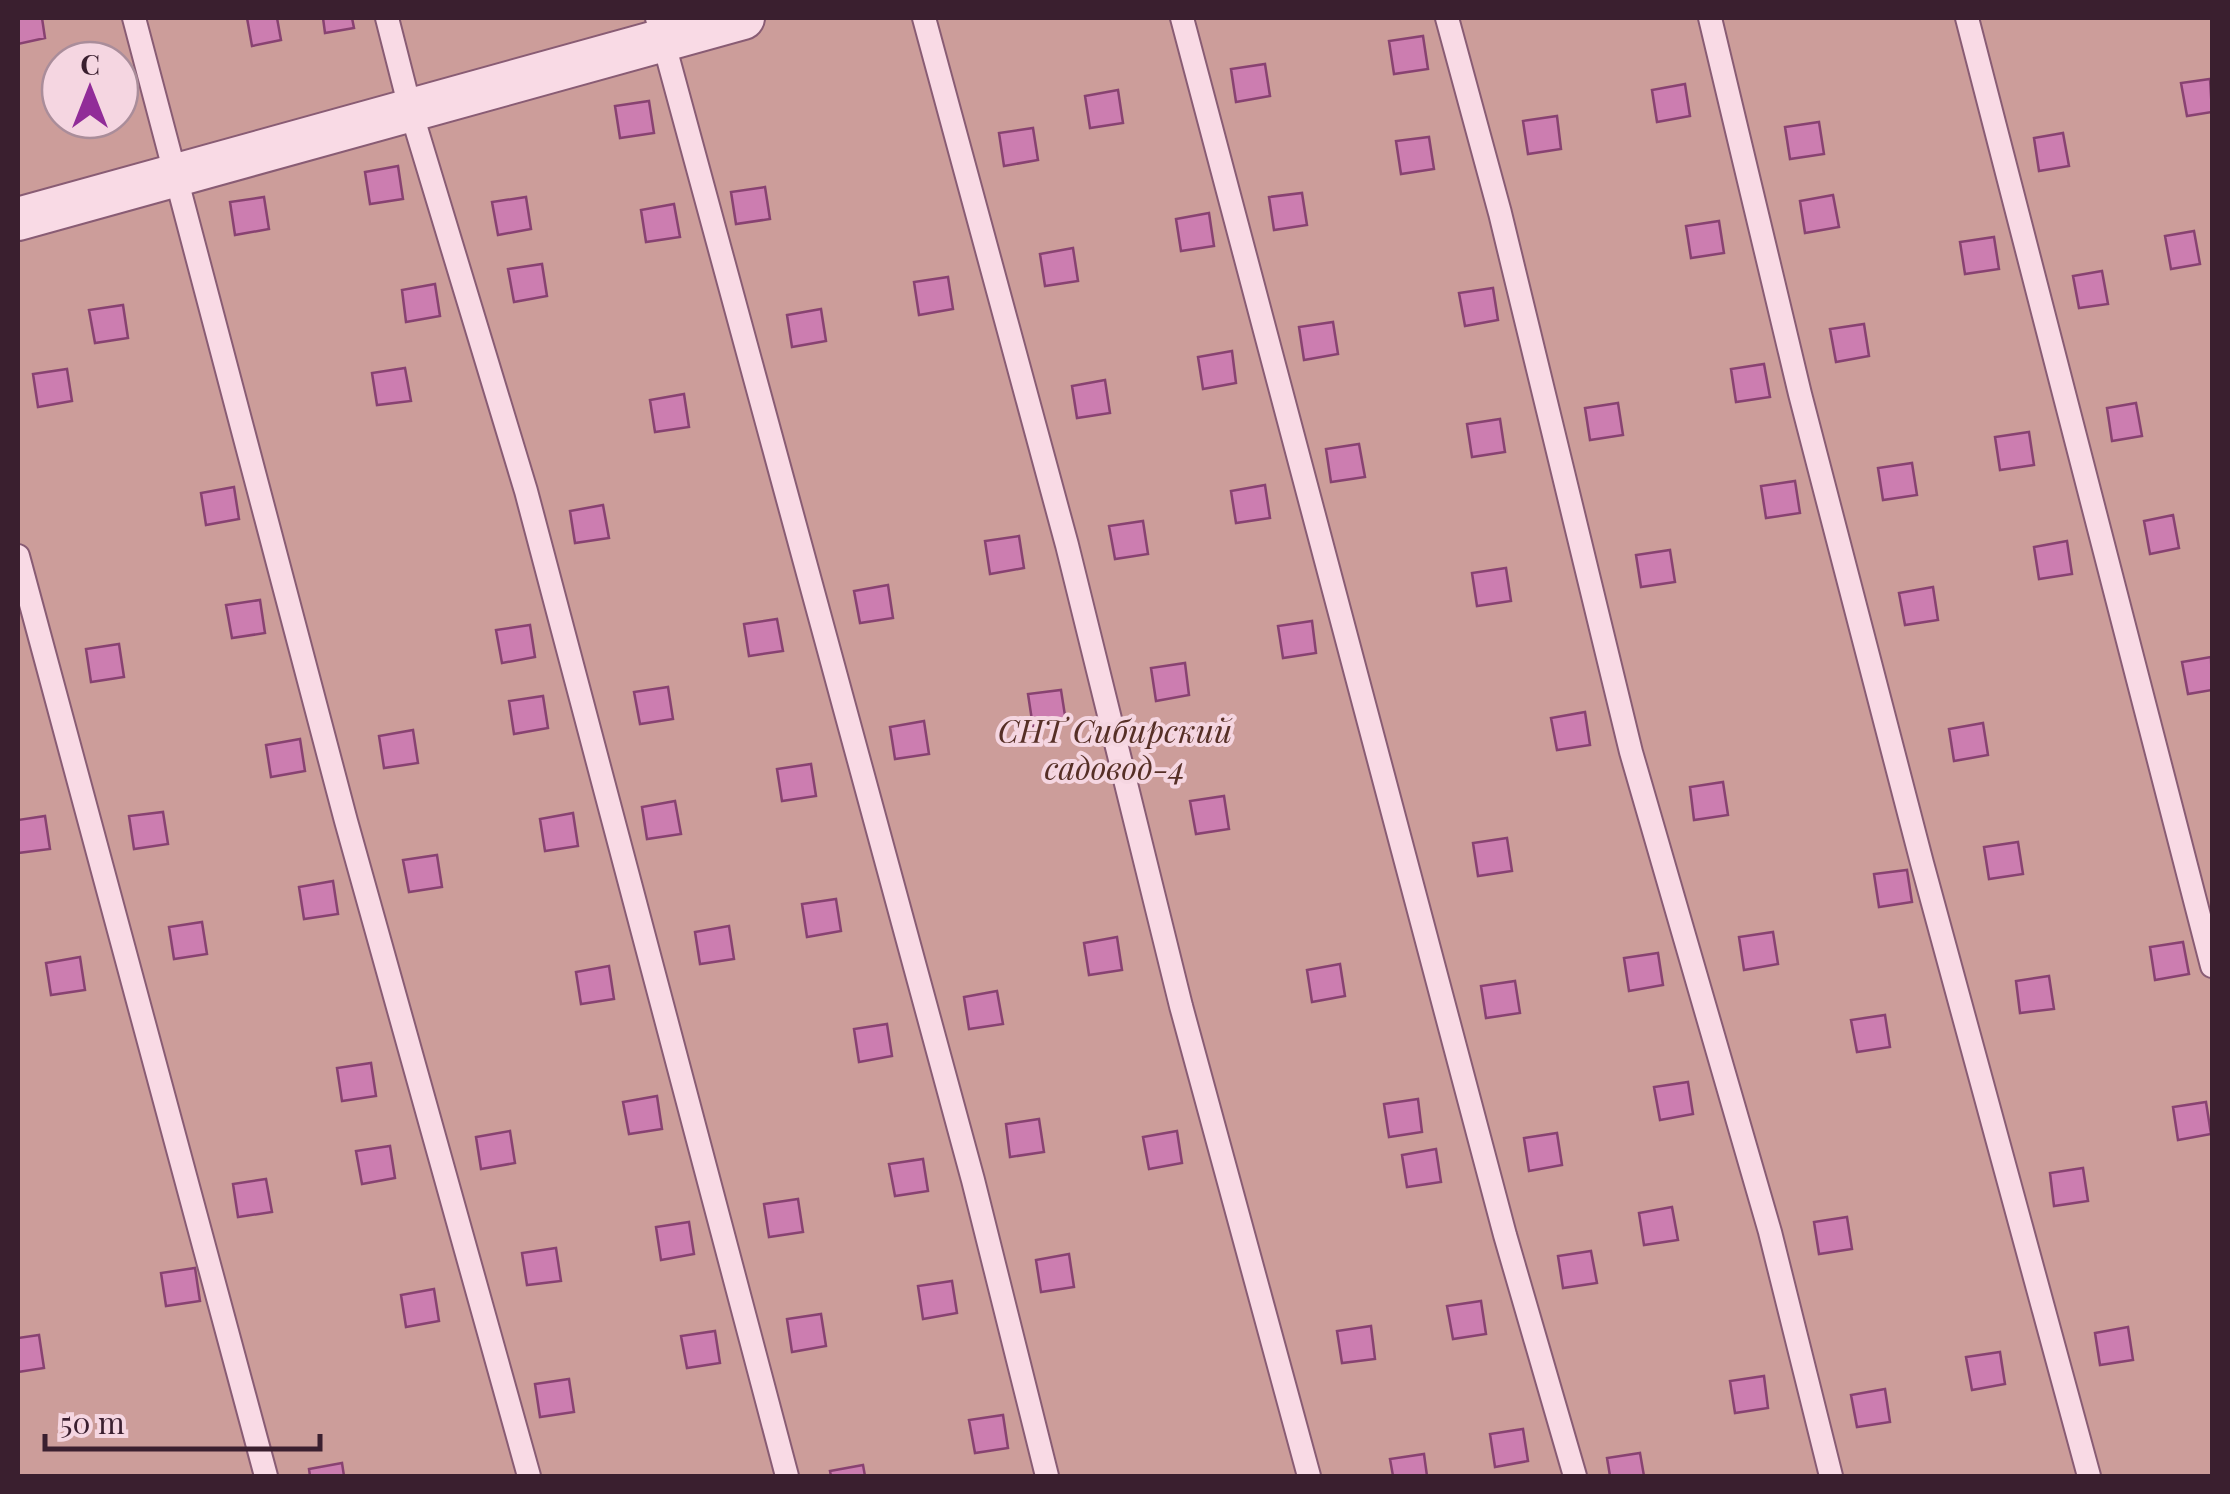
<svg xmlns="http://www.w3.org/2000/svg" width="2230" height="1494" font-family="'Playfair Display',serif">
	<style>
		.green { fill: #cc9d9a; fill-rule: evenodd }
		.building { fill: #cc7db0; stroke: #884271; stroke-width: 2.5 }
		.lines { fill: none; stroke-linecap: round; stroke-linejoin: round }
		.lane-casing { stroke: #895c74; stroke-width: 26 }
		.street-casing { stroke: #895c74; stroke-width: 46 }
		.lane { stroke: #f9dae5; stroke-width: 22 }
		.street { stroke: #f9dae5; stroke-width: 42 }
		.labels { text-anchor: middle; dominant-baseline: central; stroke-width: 8; stroke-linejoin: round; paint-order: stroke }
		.park-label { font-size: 32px; font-style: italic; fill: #562f26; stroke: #f5d6e1 }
	</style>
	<rect width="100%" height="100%" fill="#eec6d5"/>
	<path class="green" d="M18,18H2212V1476H18ZM60,60H120V120H60Z"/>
	<path class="building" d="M18,18H42L45,38L18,44Z
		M247,18H277L281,40L252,46Z
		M323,18H352L354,28L325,33Z
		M1423,36L1428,69L1394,74L1389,41Z
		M1265,64L1270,96L1236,102L1231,69Z
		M2210,79L2212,112L2187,116L2181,83Z
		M1685,84L1690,116L1657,122L1652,90Z
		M1118,90L1123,123L1090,128L1085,96Z
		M649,101L654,133L620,138L615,106Z
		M1557,116L1561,149L1528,154L1523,121Z
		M1819,122L1824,154L1790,159L1785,127Z
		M1033,128L1038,160L1004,166L999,133Z
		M2063,133L2069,166L2039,171L2034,138Z
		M1429,137L1434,169L1401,174L1396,141Z
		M398,166L403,199L370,204L365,172Z
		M765,187L770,219L736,224L731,192Z
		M1302,193L1307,225L1274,230L1269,197Z
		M1833,195L1839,227L1805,233L1800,201Z
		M264,197L269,229L235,235L230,202Z
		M526,197L531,229L498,235L492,202Z
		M674,204L680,237L646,242L641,210Z
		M1209,213L1214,246L1181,251L1176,219Z
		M1719,221L1724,253L1691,258L1686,226Z
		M2194,231L2200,264L2171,269L2165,236Z
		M1994,237L1999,269L1965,274L1960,242Z
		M1073,248L1078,281L1045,286L1040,254Z
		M542,264L547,296L514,302L508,269Z
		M2102,271L2108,304L2079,308L2073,276Z
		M948,277L953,309L919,315L914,282Z
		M435,284L440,316L406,322L402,290Z
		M1493,288L1498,320L1465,326L1459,293Z
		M123,305L128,338L95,343L89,310Z
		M821,309L826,341L792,347L787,315Z
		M1333,322L1338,354L1304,360L1299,327Z
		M1864,324L1869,356L1836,362L1830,329Z
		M1232,351L1236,383L1203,389L1198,357Z
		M1764,364L1770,397L1736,402L1731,369Z
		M405,368L411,401L377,405L372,373Z
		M67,369L72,401L38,407L33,374Z
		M1105,380L1110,413L1077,418L1072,386Z
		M684,394L689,427L655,432L650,400Z
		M1618,403L1623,435L1590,440L1585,408Z
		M2136,403L2142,436L2112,441L2107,408Z
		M1500,419L1505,452L1472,457L1467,424Z
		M2029,432L2034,465L2000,470L1995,437Z
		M1359,444L1365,477L1331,482L1326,449Z
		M1912,463L1917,495L1883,500L1878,468Z
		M1795,481L1800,513L1766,518L1761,486Z
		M1265,485L1270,518L1236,523L1231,491Z
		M234,487L239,519L206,525L201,493Z
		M603,505L609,538L575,543L570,511Z
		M2173,515L2179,548L2150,554L2144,521Z
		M1143,521L1148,554L1115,559L1109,526Z
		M1019,536L1024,568L990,574L985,541Z
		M2067,541L2072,574L2039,579L2034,547Z
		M1670,550L1675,582L1641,587L1636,555Z
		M1506,568L1511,601L1477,606L1472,573Z
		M888,585L893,618L860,623L854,591Z
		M1933,587L1938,620L1905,625L1899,593Z
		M260,600L265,633L232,638L226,605Z
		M777,619L783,651L749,656L744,624Z
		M1312,621L1316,653L1283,658L1278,626Z
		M530,625L535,657L502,663L496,630Z
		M119,644L124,677L91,682L86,649Z
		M2211,657L2212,690L2188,694L2182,662Z
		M1185,663L1189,695L1156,701L1151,668Z
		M668,687L673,719L640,724L634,692Z
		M1061,690L1066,722L1033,727L1028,694Z
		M543,696L548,728L514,734L509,701Z
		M1585,712L1590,745L1557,750L1551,718Z
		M924,721L929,754L895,759L890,727Z
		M1983,723L1988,755L1954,761L1949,729Z
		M413,730L418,763L384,768L379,736Z
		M300,739L305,771L271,777L266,745Z
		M811,764L816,796L782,801L777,769Z
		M1723,782L1728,815L1694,820L1690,787Z
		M1224,796L1229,829L1196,834L1190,801Z
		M675,801L681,834L647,839L642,807Z
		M163,812L168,844L134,849L129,816Z
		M573,813L578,846L545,851L540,819Z
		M45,816L50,849L18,853V820Z
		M1507,838L1512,871L1478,876L1473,843Z
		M2018,842L2023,874L1989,879L1984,847Z
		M437,855L442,887L409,892L403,860Z
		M1907,870L1912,902L1879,907L1874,874Z
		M333,881L338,914L304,919L299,887Z
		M836,899L841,931L807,937L802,904Z
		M202,922L207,954L174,959L169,927Z
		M729,926L734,959L700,964L695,932Z
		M1773,932L1778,964L1744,970L1739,937Z
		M1117,937L1122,970L1089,975L1084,943Z
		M2183,942L2189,974L2155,980L2150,947Z
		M1658,953L1663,985L1629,991L1624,958Z
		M80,957L85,990L51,995L46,963Z
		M1340,964L1345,996L1312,1002L1307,970Z
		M609,966L614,999L581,1004L576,972Z
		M2049,976L2054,1009L2020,1013L2016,981Z
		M1515,981L1520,1013L1486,1018L1481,986Z
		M997,991L1003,1024L969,1029L964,997Z
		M1885,1015L1890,1047L1857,1052L1851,1020Z
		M887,1024L892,1056L859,1062L854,1029Z
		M371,1063L376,1096L342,1101L337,1068Z
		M1688,1082L1693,1114L1660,1120L1654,1087Z
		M657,1096L662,1129L629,1134L623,1102Z
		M1418,1099L1422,1132L1389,1137L1384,1104Z
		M2206,1102L2211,1134L2178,1140L2173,1107Z
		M1039,1119L1044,1152L1010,1157L1006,1124Z
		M510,1131L515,1163L481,1169L476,1137Z
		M1177,1131L1182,1163L1149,1169L1143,1137Z
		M1557,1133L1562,1165L1529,1171L1524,1138Z
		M390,1146L395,1178L362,1184L356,1151Z
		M1436,1149L1441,1182L1407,1187L1402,1155Z
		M923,1159L928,1191L895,1196L889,1164Z
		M2083,1168L2088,1201L2054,1206L2050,1173Z
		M266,1179L272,1212L238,1217L233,1184Z
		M798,1199L803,1232L769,1237L764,1204Z
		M1672,1207L1678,1240L1644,1245L1639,1213Z
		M1847,1217L1852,1249L1819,1254L1814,1222Z
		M689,1222L694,1254L661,1260L656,1227Z
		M556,1248L561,1281L527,1285L522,1253Z
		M1591,1251L1597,1283L1563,1288L1558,1256Z
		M1069,1254L1074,1287L1041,1292L1036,1260Z
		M195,1268L200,1301L166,1306L161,1273Z
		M952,1281L957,1313L923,1319L918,1286Z
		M434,1289L439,1321L406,1327L401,1295Z
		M1481,1301L1486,1334L1453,1339L1447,1306Z
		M821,1314L826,1346L792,1352L787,1319Z
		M1371,1326L1375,1359L1342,1363L1337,1331Z
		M2128,1327L2133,1360L2100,1365L2095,1333Z
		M715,1331L720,1363L687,1368L681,1336Z
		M39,1335L44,1368L18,1372V1338Z
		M2000,1352L2005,1384L1972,1390L1966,1357Z
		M1764,1376L1768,1408L1735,1413L1730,1381Z
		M569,1379L574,1412L540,1417L535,1384Z
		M1885,1389L1890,1422L1857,1427L1851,1395Z
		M1003,1415L1008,1448L975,1453L969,1420Z
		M1523,1429L1528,1461L1495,1467L1490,1434Z
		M1640,1453L1644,1476H1610L1607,1458Z
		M1424,1454L1427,1476H1393L1390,1459Z
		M342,1463L344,1476H310L309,1469Z
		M863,1465L865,1476H831L830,1471Z"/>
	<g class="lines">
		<defs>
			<path id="lane" d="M134,18L346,821L529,1476
				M387,18L410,108L526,491L787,1476
				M657,18L973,1180L1047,1476
				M924,18L1067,545L1181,1006L1309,1476
				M1182,18L1505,1235L1575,1476
				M1447,18L1500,213L1631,752L1770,1232L1831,1476
				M1710,18L1800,394L1922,863L2089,1476
				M1967,18L2212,966
				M18,556L266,1476"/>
			<path id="street" d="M18,219L743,18"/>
		</defs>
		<use href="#lane" class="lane-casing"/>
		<use href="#street" class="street-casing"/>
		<use href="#lane" class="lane"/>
		<use href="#street" class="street"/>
	</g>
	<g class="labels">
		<g class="park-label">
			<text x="1115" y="729">СНТ Сибирский<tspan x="1115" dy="37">садовод-4</tspan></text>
		</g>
	</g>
	<rect width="2230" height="1494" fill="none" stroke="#3a1f2f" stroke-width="40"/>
	<g transform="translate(90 90)"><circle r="48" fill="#f5d6e1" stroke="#aa8d9a" stroke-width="2.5"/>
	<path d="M0-8L18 38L0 25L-18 38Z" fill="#912c98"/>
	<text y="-15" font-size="28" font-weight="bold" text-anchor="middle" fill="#3a1f2f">С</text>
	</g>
	<path d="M45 1434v15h275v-15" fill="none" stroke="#3a1f2f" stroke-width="5"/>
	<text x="60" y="1434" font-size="30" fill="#3a1f2f" stroke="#f5d6e1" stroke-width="8" paint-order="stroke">50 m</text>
</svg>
